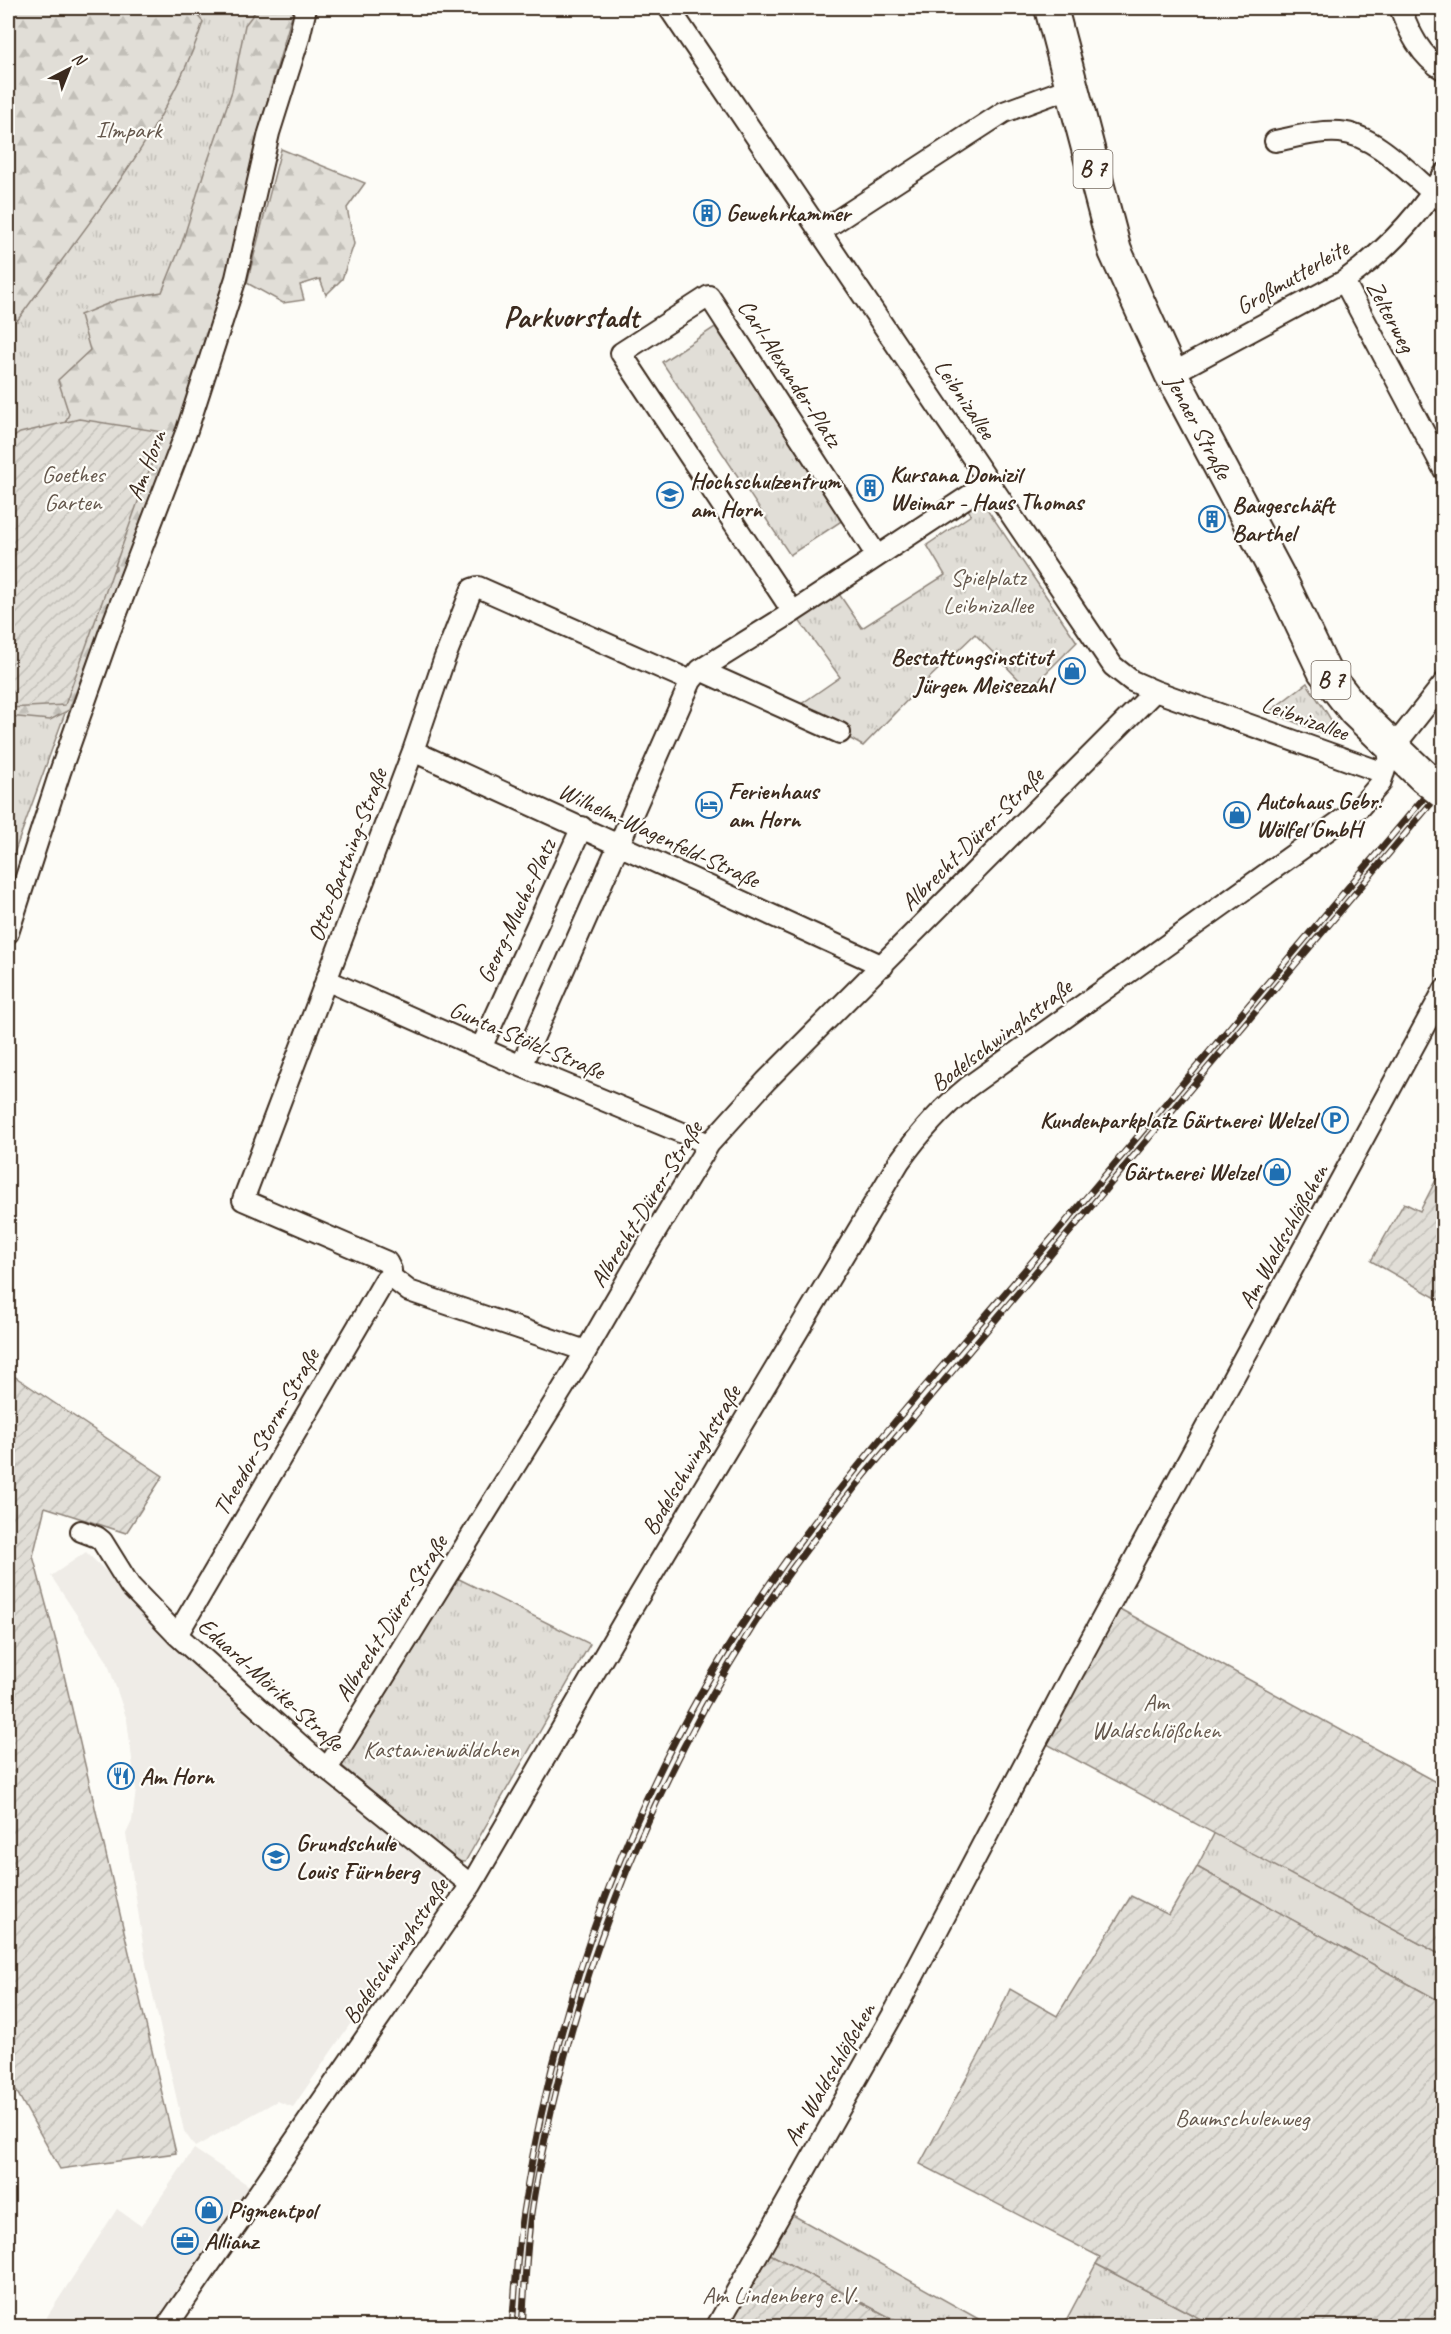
<svg xmlns="http://www.w3.org/2000/svg" width="1451" height="2334" font-family="Caveat,sans-serif">
	<style>
		.built { fill: #efece7 }
		.grass { fill: url(#grass-tufts); stroke: #8e847a; stroke-width: 1.5 }
		.forest { fill: url(#forest-firs); stroke: #8e847a; stroke-width: 1.5 }
		.garden { fill: url(#garden-furrows); stroke: #8e847a; stroke-width: 1.5 }
		.lines { fill: none; stroke-linecap: round; stroke-linejoin: round }
		.street-casing { stroke: #3b2a1e; stroke-width: 24 }
		.primary-casing { stroke: #3b2a1e; stroke-width: 36 }
		.street { stroke: #fdfcf7; stroke-width: 20 }
		.primary { stroke: #fdfcf7; stroke-width: 32 }
		.rail-casing { stroke: #3b2a1e; stroke-width: 7 }
		.rail { stroke: #fdfcf7; stroke-width: 4.5; stroke-dasharray: 14; stroke-linecap: butt }
		.primary-bridge-casing { stroke: #3b2a1e; stroke-width: 36; stroke-linecap: butt }
		.primary-bridge { stroke: #fdfcf7; stroke-width: 32 }
		.labels { text-anchor: middle; dominant-baseline: central; stroke-width: 4.5; stroke-linejoin: round; paint-order: stroke }
		.shield { fill: #fdfcf7; stroke: #75695f; stroke-width: 1.5 }
		.shield-label { font-size: 22px; font-weight: bold; fill: #3b2a1e }
		.park-label { font-size: 24px; fill: #64574c; stroke: #fdfcf7 }
		.poi-label { font-size: 24px; font-weight: bold; fill: #3b2a1e; stroke: #fdfcf7; text-anchor: start }
		.street-label { font-size: 24px; fill: #3b2a1e; stroke: #fdfcf7 }
		.district-label { font-size: 30px; font-weight: bold; fill: #3b2a1e; stroke: #fdfcf7 }
	</style>
	<defs>
		<pattern id="grass-tufts" width="24" height="20" patternUnits="userSpaceOnUse" patternTransform="scale(1.5)"><rect width="24" height="20" fill="#e1ded7"/><path d="M3 7l-1-3M5 7V3M7 7l1-3M15 17l-1-3M17 17v-4M19 17l1-3" fill="none" stroke="#c2bfb8"/></pattern>
		<pattern id="forest-firs" width="22" height="20" patternUnits="userSpaceOnUse" patternTransform="scale(1.5)"><rect width="22" height="20" fill="#e1ded7"/><path d="M5 1l3.5 6h-7zM16 11l3.5 6h-7z" fill="#c2bfb8"/></pattern>
		<pattern id="garden-furrows" width="10" height="10" patternUnits="userSpaceOnUse" patternTransform="scale(1.5)"><rect width="10" height="10" fill="#e1ded7"/><path d="M-1 1l2-2M0 10L10 0M9 11l2-2" fill="none" stroke="#c2bfb8"/></pattern>
	</defs>
	<rect width="100%" height="100%" fill="#fdfcf7"/>
	<filter id="ink" filterUnits="userSpaceOnUse"><feTurbulence type="fractalNoise" baseFrequency=".0167" numOctaves="2"/><feDisplacementMap in="SourceGraphic" scale="12" xChannelSelector="R" yChannelSelector="G"/><feConvolveMatrix kernelMatrix="1 2 1 2 8 2 1 2 1" color-interpolation-filters="sRGB"/></filter>
	<g filter="url(#ink)">
		<path class="built" d="M86,1552L121,1586L450,1879L293,2107L277,2101L195,2147L184,2131L147,1969L126,1834L132,1821L136,1790L127,1720L107,1661L51,1576Z
			M194,2149L257,2191L164,2326H41L117,2209L141,2226Z"/>
		<path class="grass" d="M8,8H292L198,347L8,870Z
			M715,327L843,520L790,555L662,362Z
			M975,491L1077,642L1029,690L975,634L922,685L863,746L840,733L791,711L840,677L793,612L833,585L862,628L945,575L927,545L971,515L963,499Z
			M1307,683C1314,696 1332,717 1335,729L1327,735L1269,712Z
			M457,1578L590,1644L465,1862L456,1861L341,1765Z
			M1215,1832L1443,1956V2003L1197,1867Z
			M791,2214L991,2326H906L768,2253Z
			M1096,2264L1214,2326H1063Z"/>
		<path class="forest" d="M8,8H191L203,22C168,131 83,229 17,321L8,300Z
			M258,8H294L255,144L228,274L201,367L69,710L50,720L8,716V633L87,594L116,569L113,541L52,452L69,414L58,380L90,350L80,315L117,300L162,292L182,243L204,172L232,91L245,25Z
			M281,149L365,183L347,208L354,244L342,279L326,295L320,279L300,285L304,300L283,303L247,283Z"/>
		<path class="garden" d="M79,419L163,432L65,705L8,708V441L20,433Z
			M1443,1166V1302L1371,1261L1404,1203L1420,1211Z
			M8,1372L163,1476L126,1533L45,1507L33,1556L57,1645L176,2153L60,2169L8,2076Z
			M1118,1608L1443,1786V1956L1045,1743Z
			M1197,1867L1443,2003V2326H1214L1096,2264L1100,2257L920,2164L984,2046L1010,1989L1057,2016L1131,1896L1169,1915Z
			M768,2253L906,2326H726Z"/>
		<g class="lines">
			<defs>
				<path id="street" d="M669,8L1113,666L1132,681L1155,691L1384,773
					M1400,8C1409,31 1420,57 1444,70
					M1275,141C1296,137 1319,130 1340,132C1378,135 1414,179 1444,202
					M821,231L1004,112L1072,87
					M1344,281L1444,470
					M1171,374L1344,281C1383,253 1419,216 1444,174
					M793,612L621,353L709,296L877,556
					M700,670L840,733
					M413,751L883,966
					M8,933L60,772L110,631L187,430L236,278L269,133L299,38L306,8
					M326,980L521,1066L709,1144
					M481,1048L582,827
					M521,1066L691,681L700,670L793,612L990,482
					M391,1277V1270L387,1262L243,1200L413,751L444,660L472,589L478,587L691,681
					M81,1531L97,1537L102,1541L130,1586L177,1635L327,1769L471,1885
					M177,1635L385,1280L391,1277L409,1291L586,1351
					M327,1769L586,1351L641,1256L709,1144L766,1081L1155,691
					M167,2326L471,1885L626,1618L899,1162C919,1134 941,1109 968,1087L1360,807L1380,784L1392,749L1444,683
					M717,2326L896,2009L1071,1676L1444,990"/>
				<g id="primary">
					<path id="s1" d="M1051,8L1115,251L1171,374L1284,587L1324,671L1355,711L1423,776"/>
				</g>
			</defs>
			<use href="#street" class="street-casing"/>
			<use href="#primary" class="primary-casing"/>
			<use href="#street" class="street"/>
			<use href="#primary" class="primary"/>
			<defs>
				<path id="rail" d="M512,2326C516,2287 517,2246 524,2206C558,1992 634,1785 756,1604C840,1478 944,1366 1042,1250C1176,1091 1310,933 1444,774
					M522,2326C525,2289 526,2251 531,2214C536,2178 544,2142 552,2107C591,1936 659,1775 753,1626C787,1572 828,1521 868,1471L1444,788"/>
			</defs>
			<use href="#rail" class="rail-casing"/>
			<use href="#rail" class="rail"/>
			<defs>
				<path id="primary-bridge" d="M1423,776L1444,793"/>
			</defs>
			<use href="#primary-bridge" class="primary-bridge-casing"/>
			<use href="#primary-bridge" class="primary-bridge"/>
		</g>
	</g>
	<defs>
		<symbol id="building-ring" viewBox="-11 -11 22 22"><circle r="9.5" fill="#fdfcf7" stroke="#1f6fb2" stroke-width="1.5"/><path d="M-4-6H4V6H1V3H-1V6H-4ZM-2.5-4.3h1.7v1.8h-1.7ZM.8-4.3h1.7v1.8H.8ZM-2.5-1h1.7V.8h-1.7ZM.8-1h1.7V.8H.8Z" fill="#1f6fb2"/></symbol>
		<symbol id="university-ring" viewBox="-11 -11 22 22"><circle r="9.5" fill="#fdfcf7" stroke="#1f6fb2" stroke-width="1.5"/><path d="M0-5L7-2L0 1L-7-2ZM-4 1L0 2.5L4 1V4Q0 6-4 4Z" fill="#1f6fb2"/></symbol>
		<symbol id="shop-ring" viewBox="-11 -11 22 22"><circle r="9.5" fill="#fdfcf7" stroke="#1f6fb2" stroke-width="1.5"/><path d="M-5-2.5h2.3a2.7 3.5 0 0 1 5.4 0H5L5.5 6h-11ZM-1.5-2.5h3a1.5 2.3 0 0 0-3 0Z" fill="#1f6fb2"/></symbol>
		<symbol id="hotel-ring" viewBox="-11 -11 22 22"><circle r="9.5" fill="#fdfcf7" stroke="#1f6fb2" stroke-width="1.5"/><path d="M-6-4.5h1.5V1H6V5H4.5V3h-9V5H-6ZM-4 0a1.8 1.8 0 1 1 3.6 0ZM.5 0V-2.5h3Q6-2.5 6 0Z" fill="#1f6fb2"/></symbol>
		<symbol id="parking-ring" viewBox="-11 -11 22 22"><circle r="9.5" fill="#fdfcf7" stroke="#1f6fb2" stroke-width="1.5"/><path d="M-3.5-5.5H1a3.5 3.5 0 0 1 0 7H-1V5.5H-3.5ZM-1-3.4V-.6H.8a1.4 1.4 0 0 0 0-2.8Z" fill="#1f6fb2"/></symbol>
		<symbol id="restaurant-ring" viewBox="-11 -11 22 22"><circle r="9.5" fill="#fdfcf7" stroke="#1f6fb2" stroke-width="1.5"/><path d="M-5-6h1v4h1v-4h1v4h1v-4h1v5L-1.5 .5V6h-2V.5L-5-1ZM5-6V6H3V1.5H1.5Q1.5-4 5-6Z" fill="#1f6fb2"/></symbol>
		<symbol id="school-ring" viewBox="-11 -11 22 22"><circle r="9.5" fill="#fdfcf7" stroke="#1f6fb2" stroke-width="1.5"/><path d="M0-5L7-2L0 1L-7-2ZM-4 1L0 2.5L4 1V4Q0 6-4 4Z" fill="#1f6fb2"/></symbol>
		<symbol id="office-ring" viewBox="-11 -11 22 22"><circle r="9.5" fill="#fdfcf7" stroke="#1f6fb2" stroke-width="1.5"/><path d="M-6-3h4V-5.5h4V-3h4V5H-6ZM-1-4.5V-3h2v-1.5ZM-6 0V1H6V0Z" fill="#1f6fb2"/></symbol>
	</defs>
	<g fill-rule="evenodd">
		<use href="#building-ring" x="692" y="198" width="30" height="30"/>
		<use href="#building-ring" x="855" y="473" width="30" height="30"/>
		<use href="#university-ring" x="655" y="480" width="30" height="30"/>
		<use href="#building-ring" x="1197" y="504" width="30" height="30"/>
		<use href="#shop-ring" x="1057" y="656" width="30" height="30"/>
		<use href="#hotel-ring" x="694" y="790" width="30" height="30"/>
		<use href="#shop-ring" x="1222" y="800" width="30" height="30"/>
		<use href="#parking-ring" x="1320" y="1105" width="30" height="30"/>
		<use href="#shop-ring" x="1262" y="1157" width="30" height="30"/>
		<use href="#restaurant-ring" x="106" y="1761" width="30" height="30"/>
		<use href="#school-ring" x="261" y="1842" width="30" height="30"/>
		<use href="#shop-ring" x="194" y="2195" width="30" height="30"/>
		<use href="#office-ring" x="170" y="2226" width="30" height="30"/>
	</g>
	<g class="labels">
		<g class="shield">
			<rect x="1073.5" y="150" width="39" height="38" rx="4.5"/>
			<rect x="1311.5" y="661" width="39" height="38" rx="4.5"/>
		</g>
		<g class="shield-label">
			<text x="1093" y="169">B 7</text>
			<text x="1331" y="680">B 7</text>
		</g>
		<g class="park-label">
			<text x="129" y="130">Ilmpark</text>
			<text x="73" y="474">Goethes<tspan x="73" dy="28">Garten</tspan></text>
			<text x="988" y="577">Spielplatz<tspan x="988" dy="28">Leibnizallee</tspan></text>
			<text x="1156" y="1702">Am<tspan x="1156" dy="28">Waldschlößchen</tspan></text>
			<text x="441" y="1749">Kastanienwäldchen</text>
			<text x="1242" y="2118">Baumschulenweg</text>
			<text x="780" y="2295">Am Lindenberg e.V.</text>
		</g>
		<g class="poi-label">
			<text x="726" y="213">Gewehrkammer</text>
			<text x="890" y="474">Kursana Domizil<tspan x="890" dy="28">Weimar - Haus Thomas</tspan></text>
			<text x="690" y="481">Hochschulzentrum<tspan x="690" dy="28">am Horn</tspan></text>
			<text x="1232" y="505">Baugeschäft<tspan x="1232" dy="28">Barthel</tspan></text>
			<text x="1052" y="657" text-anchor="end">Bestattungsinstitut<tspan x="1052" dy="28">Jürgen Meisezahl</tspan></text>
			<text x="728" y="791">Ferienhaus<tspan x="728" dy="28">am Horn</tspan></text>
			<text x="1256" y="801">Autohaus Gebr.<tspan x="1256" dy="28">Wölfel GmbH</tspan></text>
			<text x="1316" y="1120" text-anchor="end">Kundenparkplatz Gärtnerei Welzel</text>
			<text x="1258" y="1172" text-anchor="end">Gärtnerei Welzel</text>
			<text x="140" y="1776">Am Horn</text>
			<text x="296" y="1843">Grundschule<tspan x="296" dy="28">Louis Fürnberg</tspan></text>
			<text x="228" y="2210">Pigmentpol</text>
			<text x="204" y="2241">Allianz</text>
		</g>
		<g class="street-label">
			<text transform="translate(1292 277) rotate(-30)">Großmutterleite</text>
			<text transform="translate(1391 316) rotate(62)">Zelterweg</text>
			<text transform="translate(790 373) rotate(57)">Carl-Alexander-Platz</text>
			<text transform="translate(965 399) rotate(56)">Leibnizallee</text>
			<text stroke="none"><textPath href="#s1" startOffset="446">Jenaer Straße</textPath></text>
			<text transform="translate(146 465) rotate(-69)">Am Horn</text>
			<text transform="translate(1305 718) rotate(20)">Leibnizallee</text>
			<text transform="translate(659 835) rotate(25)">Wilhelm-Wagenfeld-Straße</text>
			<text transform="translate(972 839) rotate(-45)">Albrecht-Dürer-Straße</text>
			<text transform="translate(347 855) rotate(-69)">Otto-Bartning-Straße</text>
			<text transform="translate(516 911) rotate(-65)">Georg-Muche-Platz</text>
			<text transform="translate(1001 1035) rotate(-37)">Bodelschwinghstraße</text>
			<text transform="translate(527 1040) rotate(23)">Gunta-Stölzl-Straße</text>
			<text transform="translate(646 1204) rotate(-58)">Albrecht-Dürer-Straße</text>
			<text transform="translate(1283 1236) rotate(-61)">Am Waldschlößchen</text>
			<text transform="translate(266 1432) rotate(-60)">Theodor-Storm-Straße</text>
			<text transform="translate(691 1460) rotate(-59)">Bodelschwinghstraße</text>
			<text transform="translate(391 1618) rotate(-58)">Albrecht-Dürer-Straße</text>
			<text transform="translate(271 1684) rotate(42)">Eduard-Mörike-Straße</text>
			<text transform="translate(395 1951) rotate(-56)">Bodelschwinghstraße</text>
			<text transform="translate(829 2074) rotate(-60)">Am Waldschlößchen</text>
		</g>
		<g class="district-label">
			<text x="571" y="317">Parkvorstadt</text>
		</g>
	</g>
	<rect width="1451" height="2334" fill="none" stroke="#fdfcf7" stroke-width="30"/>
	<rect x="15" y="15" width="1421" height="2304" fill="none" stroke="#3b2a1e" stroke-width="2" filter="url(#ink)"/>
	<g transform="translate(69 69) rotate(42)" stroke="#fdfcf7" stroke-width="4.5" paint-order="stroke">
	<path d="M0-4.5L10 22L0 15L-10 22Z" fill="#3b2a1e"/>
	<text y="-9" font-size="16" font-weight="bold" text-anchor="middle" fill="#3b2a1e">N</text>
	</g>
</svg>
